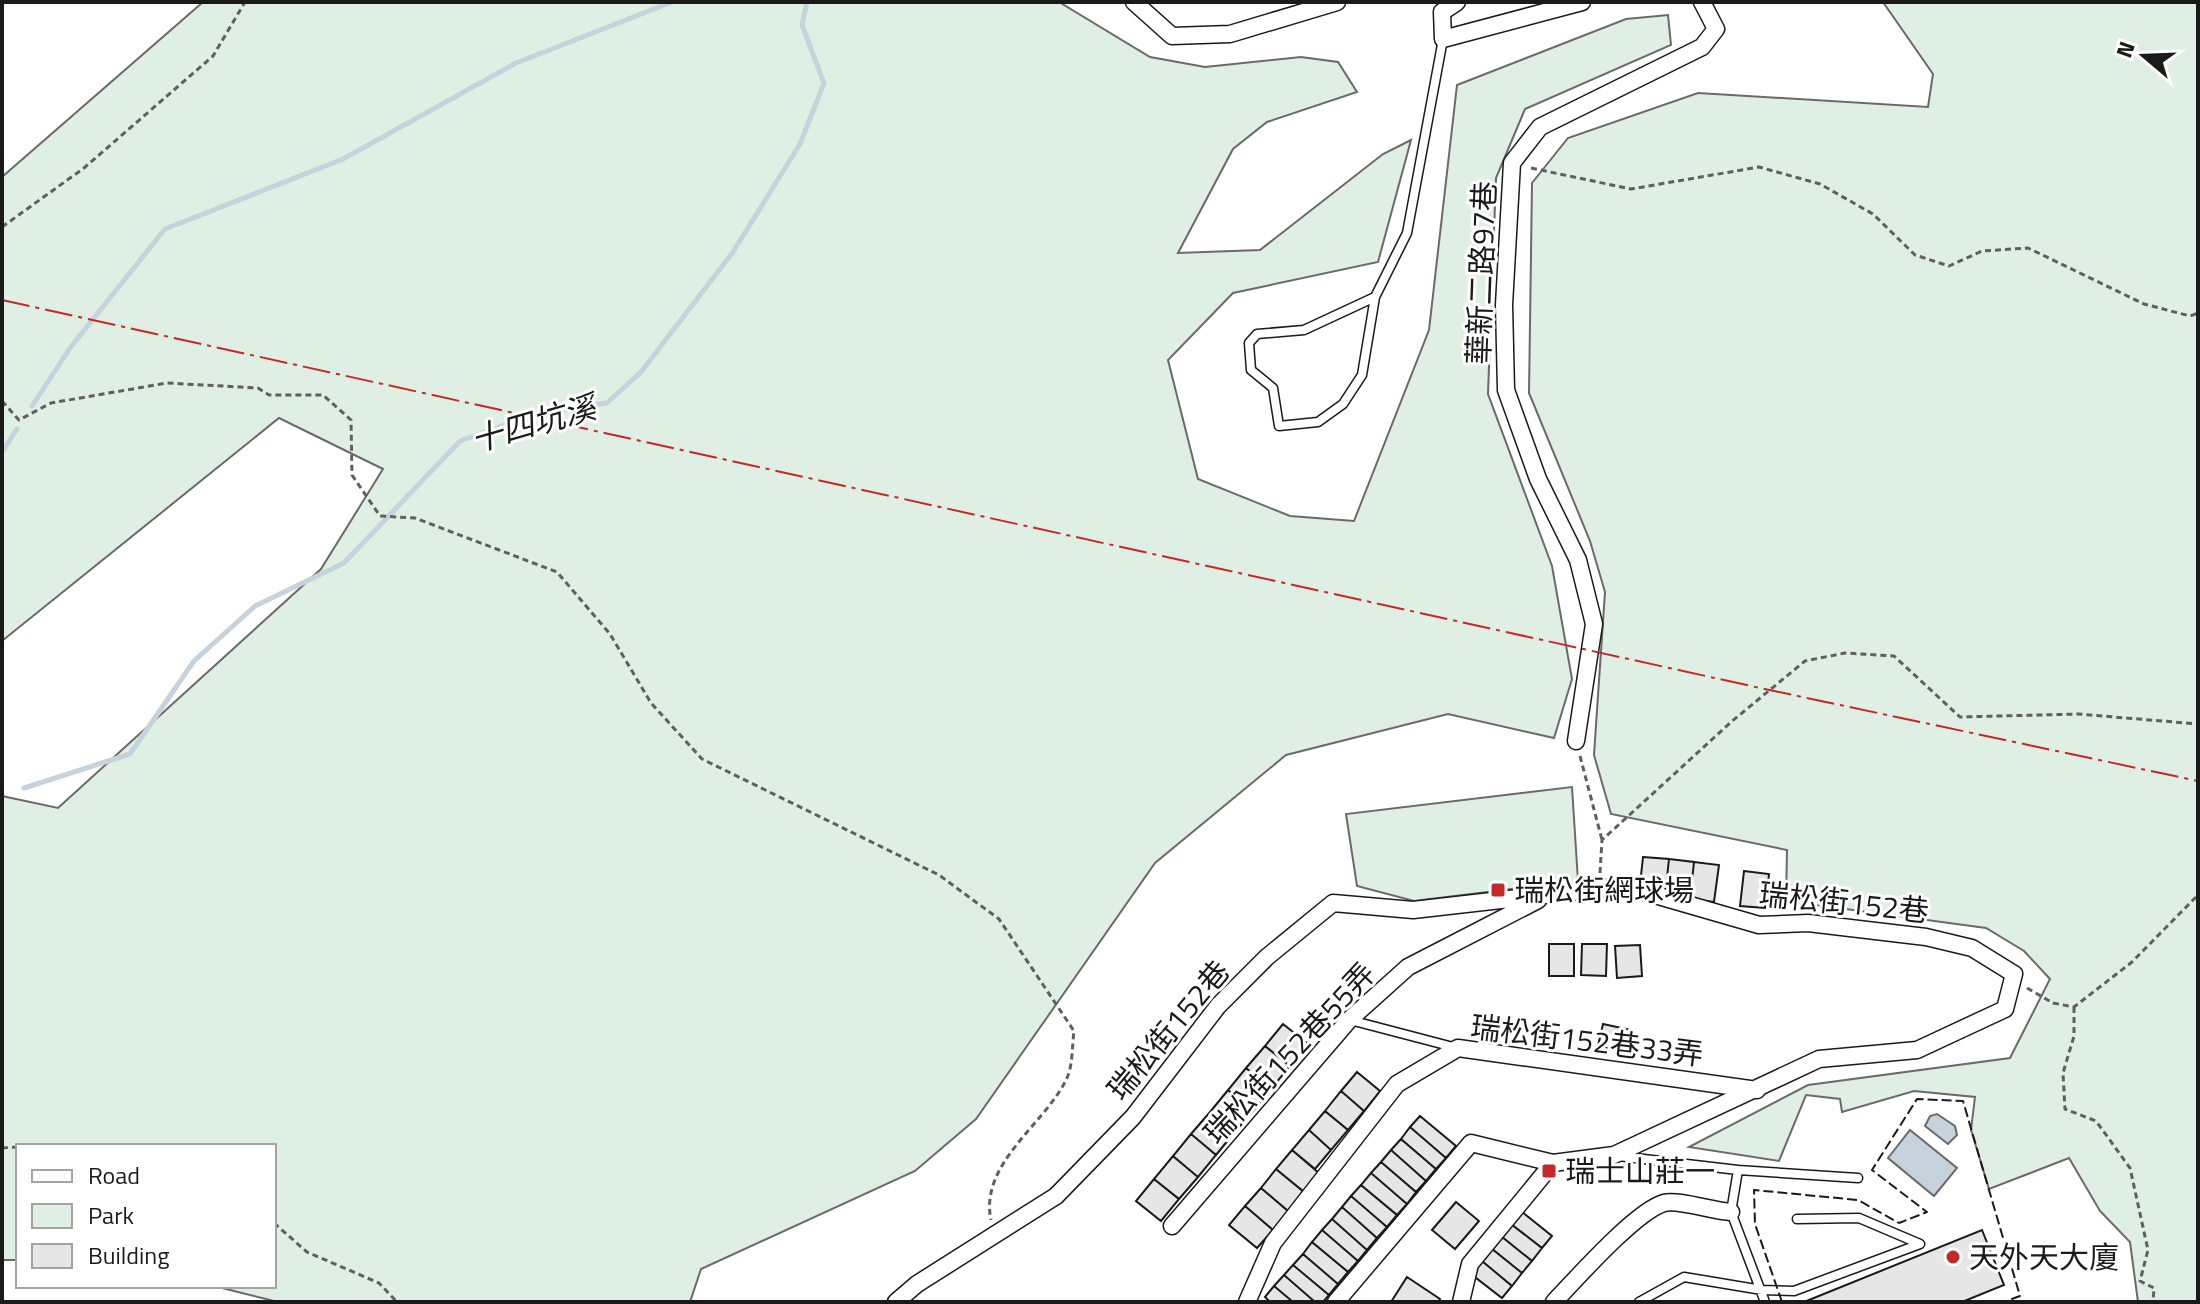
<svg xmlns="http://www.w3.org/2000/svg" width="2200" height="1304" font-family="'Titillium Web','Noto Sans TC',sans-serif">
	<style>
		.green { fill: #e0efe3; stroke: #6a6a6a; stroke-width: 2 }
		.water { fill: #c6d2dc; stroke: #6a6a6a; stroke-width: 2 }
		.lines { fill: none; stroke-linecap: round; stroke-linejoin: round }
		.stream { stroke: #c6d2dc; stroke-width: 5 }
		.building { fill: #e6e6e6; stroke: #1a1a1a; stroke-width: 2 }
		.lane-casing { stroke: #1a1a1a; stroke-width: 11 }
		.street-casing { stroke: #1a1a1a; stroke-width: 19 }
		.path { stroke: #5f5f5f; stroke-width: 3; stroke-dasharray: 6 4; stroke-linecap: butt }
		.lane { stroke: #fff; stroke-width: 8 }
		.street { stroke: #fff; stroke-width: 16 }
		.fence { stroke: #1a1a1a; stroke-width: 2; stroke-dasharray: 10 4; stroke-linecap: butt }
		.power { stroke: #c62828; stroke-width: 2; stroke-dasharray: 28 6 4 6; stroke-linecap: butt }
		.poi-dot { fill: #c62828; stroke: #fff; stroke-width: 3 }
		.labels { text-anchor: middle; dominant-baseline: central; stroke-width: 6; stroke-linejoin: round; paint-order: stroke }
		.street-label { font-size: 30px; fill: #1a1a1a; stroke: #fff }
		.poi-label { font-size: 30px; fill: #1a1a1a; stroke: #fff; text-anchor: start }
		.water-label { font-size: 32px; font-style: italic; fill: #1a1a1a; stroke: #fff }
	</style>
	<rect width="100%" height="100%" fill="#fff"/>
	<path class="green" d="M203,2H1059L1150,57L1205,67L1301,57L1338,62L1357,92L1267,122L1233,149L1178,253L1260,250L1383,154L1411,140L1378,262L1233,293L1168,360L1198,479L1290,516L1354,521L1429,330L1457,85L1626,19L1668,15L1671,45L1525,109L1496,178L1488,394L1552,566L1572,679L1554,738L1448,714L1286,755L1155,863L976,1119L915,1171L701,1269L690,1302H278L214,1286H274V1146H18V1260H2V796L58,808L321,569L383,469L279,418L2,641V177Z
		M1883,2H2198V1302H2138L2130,1242L2100,1211L2069,1158L1989,1189L1971,1130L1975,1097L1914,1091L1842,1112L1840,1099L1806,1095L1779,1161L1689,1147L1808,1085L2010,1058L2050,979L2024,951L1986,928L1786,901L1787,850L1611,814L1594,755L1605,592L1590,541L1529,393L1532,183L1568,138L1698,93L1928,107L1933,74Z
		M1572,787L1578,881L1414,901L1357,886L1346,814Z"/>
	<path class="water" d="M1937,1114L1955,1126L1957,1135L1948,1144L1925,1126L1930,1116Z
		M1910,1130L1957,1168L1934,1196L1888,1158Z"/>
	<g class="lines">
		<path class="stream" d="M32,406L70,348L165,229L343,159L516,63L672,2
			M2,452L17,429
			M24,788L130,754L194,661L255,606L344,563L460,441L536,414L607,403L641,372L733,252L800,144L824,83L802,25L807,2"/>
	</g>
	<path class="building" d="M1643,857L1669,859L1665,896L1639,894Z
		M1669,859L1694,862L1690,899L1665,896Z
		M1694,862L1719,865L1714,902L1690,899Z
		M1744,871L1769,874L1765,908L1740,906Z
		M1549,944H1574V976H1549Z
		M1582,944H1607L1606,976L1581,975Z
		M1640,945L1642,976L1617,978L1615,946Z
		M1283,1024L1308,1044L1290,1066L1265,1046Z
		M1603,1024L1631,1030L1626,1052L1598,1046Z
		M1265,1046L1290,1066L1271,1089L1246,1068Z
		M1246,1068L1271,1089L1253,1111L1228,1090Z
		M1357,1072L1380,1091L1364,1111L1341,1091Z
		M1228,1090L1253,1111L1234,1133L1210,1112Z
		M1341,1091L1364,1111L1348,1130L1325,1111Z
		M1325,1111L1348,1130L1331,1150L1309,1130Z
		M1210,1112L1234,1133L1216,1155L1191,1134Z
		M1420,1116L1456,1146L1446,1158L1410,1127Z
		M1410,1127L1446,1158L1436,1169L1401,1139Z
		M1309,1130L1331,1150L1315,1169L1292,1150Z
		M1191,1134L1216,1155L1198,1177L1173,1156Z
		M1401,1139L1436,1169L1426,1181L1391,1150Z
		M1292,1150L1320,1174L1304,1192L1276,1169Z
		M1391,1150L1426,1181L1416,1192L1381,1162Z
		M1173,1156L1198,1177L1179,1199L1154,1179Z
		M1381,1162L1416,1192L1407,1204L1371,1173Z
		M1276,1169L1304,1192L1288,1211L1261,1188Z
		M1371,1173L1407,1204L1397,1215L1361,1185Z
		M1154,1179L1179,1199L1161,1221L1136,1201Z
		M1361,1185L1397,1215L1387,1227L1351,1196Z
		M1261,1188L1288,1211L1273,1230L1245,1206Z
		M1351,1196L1387,1227L1377,1238L1342,1207Z
		M1456,1202L1479,1221L1455,1249L1432,1230Z
		M1245,1206L1273,1230L1257,1248L1229,1225Z
		M1342,1207L1377,1238L1367,1250L1332,1219Z
		M1521,1211L1552,1236L1542,1248L1511,1224Z
		M1332,1219L1367,1250L1358,1261L1322,1230Z
		M1511,1224L1542,1248L1532,1261L1501,1236Z
		M1322,1230L1358,1261L1348,1272L1312,1242Z
		M1982,1230L2004,1285L1962,1302H1804Z
		M1501,1236L1532,1261L1522,1273L1491,1248Z
		M1312,1242L1348,1272L1338,1284L1303,1254Z
		M1491,1248L1522,1273L1512,1286L1482,1261Z
		M1303,1254L1338,1284L1329,1295L1293,1265Z
		M1482,1261L1512,1286L1502,1298L1471,1274Z
		M1293,1265L1329,1295L1323,1302H1315L1284,1275Z
		M1284,1275L1315,1302H1293L1274,1286Z
		M1407,1277L1440,1299L1438,1302H1391Z
		M1274,1286L1293,1302H1270L1265,1297Z"/>
	<g class="lines">
		<defs>
			<path id="lane" d="M1375,297L1304,330L1257,334L1249,343L1251,370L1273,388L1279,426L1318,422L1343,404L1362,375L1375,297L1407,233L1443,39
				M1350,1020L1457,1048
				M1618,1156L1738,1170L1731,1212L1765,1302
				M1738,1170L1858,1178
				M1639,1302L1684,1277L1762,1290L1794,1291L1920,1244L1859,1218L1797,1219"/>
			<path id="street" d="M1134,2L1172,36L1230,34L1337,2
				M1457,2L1442,12L1443,39L1582,2
				M1576,741L1594,624L1578,560L1538,479L1506,390L1504,305L1512,163L1540,127L1702,47L1716,29L1702,2
				M1172,1226L1349,1020L1408,967L1538,900
				M896,1302L917,1284L1056,1196L1133,1117L1218,1006L1267,957L1333,903L1413,910L1624,886L1759,925L1808,923L1926,937L1972,948L2014,974L2005,1009L1917,1050L1819,1059L1614,1155L1553,1163L1470,1264L1461,1302
				M1247,1302L1273,1243L1397,1084L1458,1048L1757,1090
				M1336,1302L1471,1143L1553,1163
				M1554,1302C1576,1279 1636,1211 1664,1203C1677,1199 1713,1211 1731,1212"/>
		</defs>
		<use href="#lane" class="lane-casing"/>
		<use href="#street" class="street-casing"/>
		<path class="path" d="M1531,168L1631,189L1759,167L1820,184L1873,214L1915,255L1949,266L1982,251L2028,248L2144,304L2190,316L2198,313
			M2,227L84,168L213,56L245,2
			M2,401L19,420L51,403L167,383L258,388L269,395H323L351,420L352,475L380,516L415,518L557,572L610,634L651,703L702,759L939,875L999,919L1074,1031C1072,1046 1073,1067 1066,1080C1044,1125 979,1164 991,1220
			M1580,756L1602,840
			M1600,873L1602,840L1731,722L1805,661L1845,653L1894,656L1960,717L2078,714L2198,724
			M2027,988L2053,1003L2074,1007L2132,962L2198,895
			M2074,1007V1036L2063,1073L2065,1109L2096,1121L2130,1168L2148,1250L2140,1281L2154,1288L2153,1302
			M2,1148L18,1147
			M274,1223L307,1252L379,1283L397,1302"/>
		<use href="#lane" class="lane"/>
		<use href="#street" class="street"/>
		<path class="fence" d="M1782,1302L1755,1224L1754,1190L1858,1200L1899,1223L1927,1212L1872,1170L1917,1099L1963,1101L2020,1296L2004,1302"/>
		<path class="power" d="M2,300L1760,688L2198,781"/>
	</g>
	<g class="poi-dot">
		<rect x="1490" y="882" width="16" height="16" rx="4"/>
		<rect x="1541" y="1163" width="16" height="16" rx="4"/>
		<circle cx="1953" cy="1257" r="8"/>
	</g>
	<g class="labels">
		<g class="street-label">
			<text transform="translate(1481 273) rotate(-88)">華新二路97巷</text>
			<text transform="translate(1844 902) rotate(6)">瑞松街152巷</text>
			<text transform="translate(1168 1030) rotate(-50)">瑞松街152巷</text>
			<text transform="translate(1587 1040) rotate(7)">瑞松街152巷33弄</text>
			<text transform="translate(1289 1053) rotate(-47)">瑞松街152巷55弄</text>
		</g>
		<g class="poi-label">
			<text x="1514" y="890">瑞松街網球場</text>
			<text x="1565" y="1171">瑞士山莊一</text>
			<text x="1969" y="1257">天外天大廈</text>
		</g>
		<g class="water-label">
			<text transform="translate(533 423) rotate(-16)">十四坑溪</text>
		</g>
	</g>
	<rect width="2200" height="1304" fill="none" stroke="#1a1a1a" stroke-width="8"/>
	<rect x="16" y="1144" width="260" height="144" fill="#ffffff" stroke="#a3a3a3" stroke-width="2"/>
	<rect x="32" y="1170" width="40" height="12" fill="#ffffff" stroke="#a3a3a3" stroke-width="2"/>
	<text x="88" y="1184" font-size="24" fill="#1a1a1a">Road</text>
	<rect x="32" y="1204" width="40" height="24" fill="#e0efe3" stroke="#a3a3a3" stroke-width="2"/>
	<text x="88" y="1224" font-size="24" fill="#1a1a1a">Park</text>
	<rect x="32" y="1244" width="40" height="24" fill="#e6e6e6" stroke="#a3a3a3" stroke-width="2"/>
	<text x="88" y="1264" font-size="24" fill="#1a1a1a">Building</text>
	<g transform="translate(2144 56) rotate(289)" stroke="#ffffff" stroke-width="6" paint-order="stroke">
	<path d="M0-6L14 30L0 20L-14 30Z" fill="#1a1a1a"/>
	<text y="-12" font-size="22" font-weight="bold" text-anchor="middle" fill="#1a1a1a">N</text>
	</g>
</svg>
